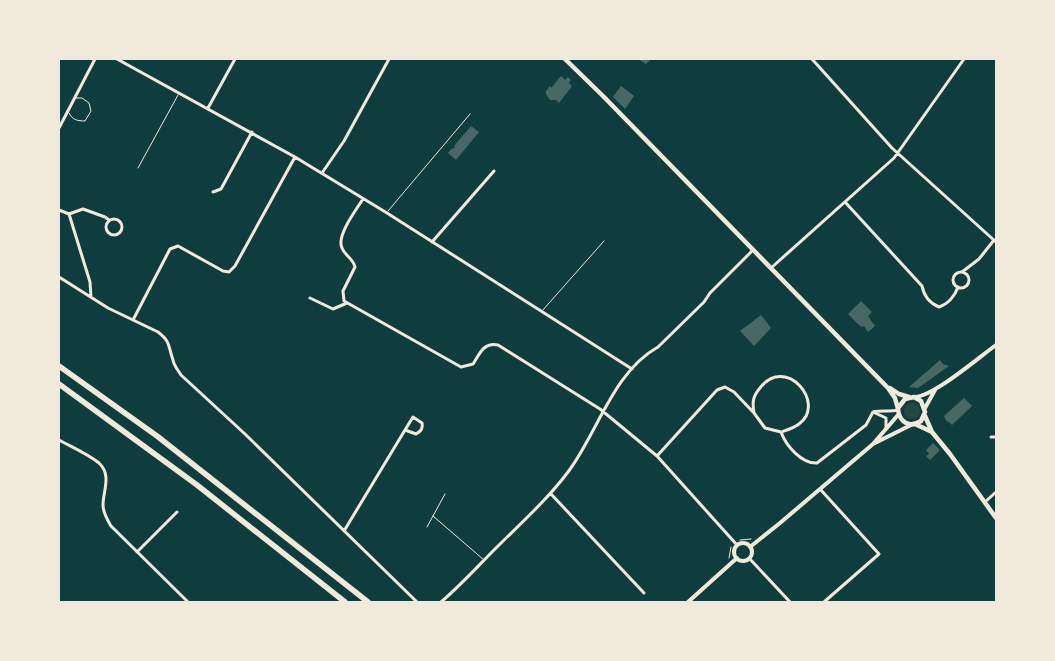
<svg xmlns="http://www.w3.org/2000/svg" width="1055" height="661" viewBox="0 0 1055 661" font-family="'IBM Plex Sans',sans-serif">
<style>
.green{fill:#244646}
.building{fill:#486865}
.lines{fill:none;stroke-linecap:round;stroke-linejoin:round}
.path{stroke:#f1e9da;stroke-width:1}
.service{stroke:#f1e9da;stroke-width:1}
.minor{stroke:#f1e9da;stroke-width:3}
.tertiary{stroke:#f1e9da;stroke-width:4}
.secondary{stroke:#f1e9da;stroke-width:4.5}
.primary{stroke:#f1e9da;stroke-width:4.5}
.motorway{stroke:#f1e9da;stroke-width:5.5}
</style>
<rect width="100%" height="100%" fill="#0f3d3e"/>
<path class="green" d="M904 411a8 8 0 1 1 16 0a8 8 0 1 1-16 0Z"/>
<path class="building" d="M638 59H651L646 64Z
M561 76 565 80 568 77 571 80 569 83 572 86 559 103 556 100H550L546 94V91L550 86 551 88Z
M621 86 634 96 625 109 613 97Z
M471 126 479 132 456 160 448 153 452 148 453 149 455 147 454 146Z
M861 301 872 312 868 316 875 326 868 332 864 326 862 327 859 325 848 314Z
M761 315 771 328 754 346 740 331Z
M940 360 943 364 949 366 918 388 909 387Z
M964 398 972 406 952 425 948 421 947 422 944 416Z
M933 443 940 450 930 460 926 456 929 454 926 450Z"/>
<g class="lines">
<path class="path" d="M740 540 751 539
M729 558 731 547"/>
<path class="service" d="M69 113C72 120 78 121 85 121L91 111 89 103 82 98H75
M138 168 178 95
M388 211 470 114
M542 311 604 241
M433 516 484 560
M427 527 445 494"/>
<path class="minor" d="M117 59 295 157 387 213 632 369
M812 59 892 148 996 242
M208 108 235 59
M59 128 95 59
M322 173 344 141 389 59
M213 192 221 189 252 132
M363 199C356 210 336 236 342 248 345 256 353 258 355 267L343 291 344 301 461 367 473 364C480 353 484 342 498 345L600 409 657 456 737 545
M845 202 922 286C924 296 929 303 939 307 948 304 955 296 958 287
M59 210 69 214 90 282 91 297
M69 214 83 209 105 217 109 220
M106 227a8 8 0 1 1 16 0a8 8 0 1 1-16 0Z
M432 242 494 171
M771 268 894 158 964 59
M962 272 979 259 994 240
M953 280a8 8 0 1 1 16 0a8 8 0 1 1-16 0Z
M59 277 108 308 158 332C171 342 168 346 173 360 174 366 178 370 181 375L245 434 417 602
M310 298 333 309 347 303
M133 320 170 249 178 246 223 271 229 272 235 266 295 157
M873 412C881 410 889 412 898 410
M873 412 886 418V428
M754 413C752 402 753 396 760 388 786 354 827 404 799 424 794 428 787 430 781 432
M991 437H996
M59 440C72 447 88 454 99 463 112 475 103 491 103 505 103 513 107 519 111 526L188 602
M657 456 717 390 725 387 734 392 754 413 765 428 781 432C786 446 802 464 817 463L866 425 873 412
M820 489 879 554 824 602
M551 494 644 593
M985 502 996 492
M344 531 405 430 413 417 422 423C423 429 421 431 416 434L405 430
M137 552 177 512
M749 558 790 602
M441 602C460 586 477 567 495 549 520 524 547 500 568 472 598 432 613 372 658 347L704 302 710 293 753 250"/>
<path class="tertiary" d="M915 397C934 396 978 358 996 345
M925 408 935 390
M875 443 911 425
M734 552a9 9 0 1 1 18 0a9 9 0 1 1-18 0Z
M750 547 780 523 873 444 898 415
M688 602 737 558"/>
<path class="secondary" d="M565 59 603 96 888 388 895 398 898 409
M890 388 899 394 909 397
M898 410C900 423 910 428 921 421L925 412 921 401 914 397 905 399 898 408
M925 416 932 432 950 454 996 518
M915 424 932 432"/>
<path class="primary" d="M898 410V409"/>
<path class="motorway" d="M59 366 157 436 368 602
M59 384 197 485 345 602"/>
</g>
<rect width="1055" height="661" fill="none" stroke="#f1e9da" stroke-width="120"/>
</svg>
